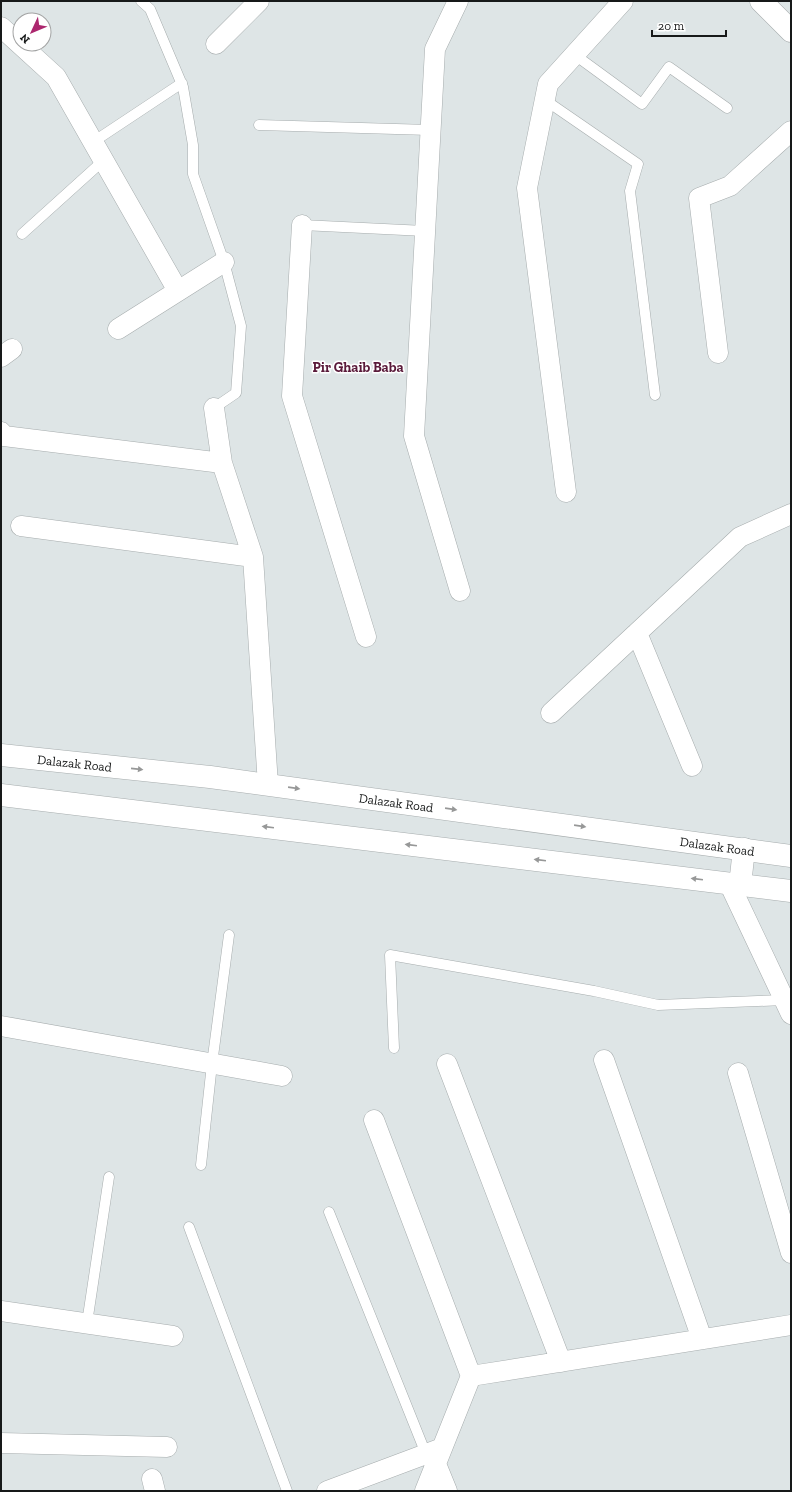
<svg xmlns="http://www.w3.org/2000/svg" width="792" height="1492" viewBox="0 0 792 1492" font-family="'Zilla Slab',serif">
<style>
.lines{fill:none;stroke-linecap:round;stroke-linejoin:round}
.lane-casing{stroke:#a6acad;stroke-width:11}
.street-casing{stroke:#a6acad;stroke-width:21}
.secondary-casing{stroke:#a6acad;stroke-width:23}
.primary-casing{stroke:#a6acad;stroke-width:23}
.lane{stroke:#fff;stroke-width:10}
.street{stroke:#fff;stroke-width:20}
.secondary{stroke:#fff;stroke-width:22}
.primary{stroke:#fff;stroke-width:22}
.oneway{fill:#979898}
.labels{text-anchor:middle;stroke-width:3;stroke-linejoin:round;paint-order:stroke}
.street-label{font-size:13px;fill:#171919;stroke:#fff}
.neighbourhood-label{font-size:14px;font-weight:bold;fill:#5a1a3a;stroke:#fff}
</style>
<rect width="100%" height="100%" fill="#dee5e6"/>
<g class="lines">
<defs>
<path id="lane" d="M141 1 150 9 183 87 193 145V174L224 262 241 326 236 393 214 408
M575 55 642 104 669 67 727 108
M545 100 638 164 630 191 655 395
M259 125 430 130
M93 142 182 83
M302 225 425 231
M22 234 104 160
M394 1048 390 955 594 991 658 1005 784 1000
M201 1165 212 1064 229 935
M329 1212 426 1454
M189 1227 287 1491
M87 1323 109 1177"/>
<path id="street" d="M458 1 435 49 414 436 460 591
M1 27 56 77 178 291
M216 44 259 1
M302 225 292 396 366 637
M118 329 224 262
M718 353 699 198 730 186 791 131
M1 357 12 349
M214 408 222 463 253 557 268 785
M1 432 4 436 222 463
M566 492 527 188 548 84 623 1
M21 526 253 557
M637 633 692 766
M551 713 740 537 791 514
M729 883 791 1014
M1 1026 282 1076
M604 1060 702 1339
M447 1064 561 1362
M738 1073 791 1253
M374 1120 471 1376
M1 1311 173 1336
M1 1443 167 1447
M436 1464 447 1491
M152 1479 155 1491
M327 1491 442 1448
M425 1491 471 1376 791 1325"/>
<path id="secondary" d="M761 1 791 31"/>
<g id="primary">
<path id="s1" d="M1 755 210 777 791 856"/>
<path d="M1 795 791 891"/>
<path d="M740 885 744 849"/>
</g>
</defs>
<use href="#lane" class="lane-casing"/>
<use href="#street" class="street-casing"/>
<use href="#secondary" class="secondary-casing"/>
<use href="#primary" class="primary-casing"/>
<use href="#lane" class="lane"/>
<use href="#street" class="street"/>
<use href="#secondary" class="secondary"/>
<use href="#primary" class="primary"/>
</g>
<defs><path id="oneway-solid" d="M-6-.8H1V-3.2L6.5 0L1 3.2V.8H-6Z"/></defs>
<g class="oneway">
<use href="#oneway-solid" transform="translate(137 769) rotate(6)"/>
<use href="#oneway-solid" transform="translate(294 788) rotate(8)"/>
<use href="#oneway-solid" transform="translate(451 809) rotate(8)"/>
<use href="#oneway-solid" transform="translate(580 826) rotate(8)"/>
<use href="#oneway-solid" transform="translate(268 827) rotate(-173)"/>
<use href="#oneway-solid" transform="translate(411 845) rotate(-173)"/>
<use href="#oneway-solid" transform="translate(540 860) rotate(-173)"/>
<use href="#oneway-solid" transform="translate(697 879) rotate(-173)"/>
</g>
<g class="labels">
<g class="street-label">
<text dy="5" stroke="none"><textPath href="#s1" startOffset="74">Dalazak Road</textPath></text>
<text dy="5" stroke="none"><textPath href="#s1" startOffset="398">Dalazak Road</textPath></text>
<text dy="5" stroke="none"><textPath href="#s1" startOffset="722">Dalazak Road</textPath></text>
</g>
<g class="neighbourhood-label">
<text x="358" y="372">Pir Ghaib Baba</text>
</g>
</g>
<rect width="792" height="1492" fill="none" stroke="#171919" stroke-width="4"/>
<g transform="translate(32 32) rotate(226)"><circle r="19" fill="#ffffff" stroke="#a2a3a3"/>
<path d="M0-3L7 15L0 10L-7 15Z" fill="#ac276e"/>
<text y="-6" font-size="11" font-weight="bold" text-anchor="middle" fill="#171919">N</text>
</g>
<path d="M652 30v6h74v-6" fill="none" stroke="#171919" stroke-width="2"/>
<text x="658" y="30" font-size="12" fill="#171919" stroke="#ffffff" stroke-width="3" paint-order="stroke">20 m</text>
</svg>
